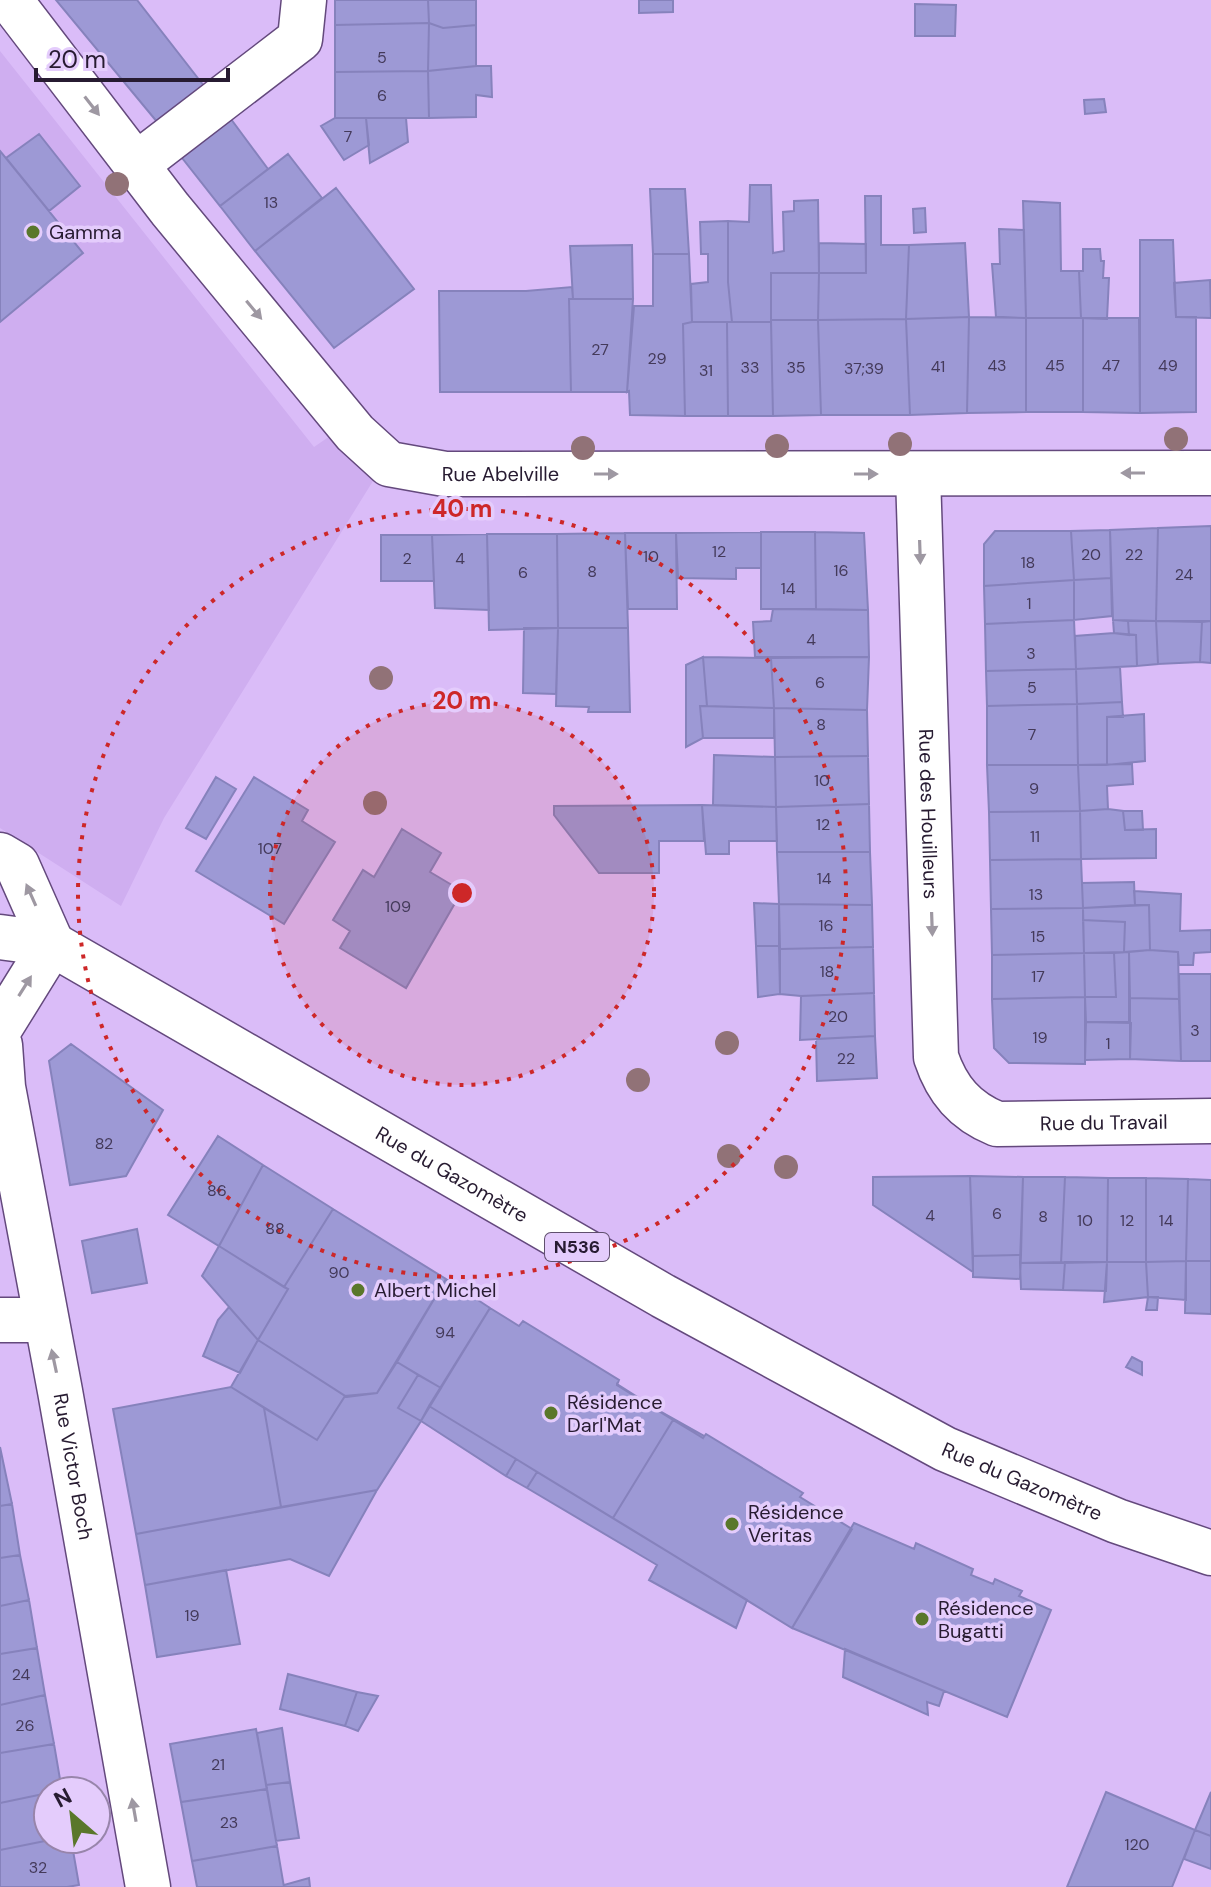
<svg xmlns="http://www.w3.org/2000/svg" width="1211" height="1887" viewBox="0 0 1211 1887" font-family="'DM Sans',sans-serif">
<style>
.built{fill:#cfaef0}
.building{fill:#9d99d5;stroke:#8682bc;stroke-width:2}
.lines{fill:none;stroke-linecap:round;stroke-linejoin:round}
.minor-casing{stroke:#64497d;stroke-width:47}
.major-casing{stroke:#64497d;stroke-width:47}
.minor{stroke:#fff;stroke-width:44}
.major{stroke:#fff;stroke-width:44}
.tree{fill:#917277}
.oneway{fill:#9e98a2}
.ring{fill:none;stroke:#cd2728;stroke-width:4;stroke-dasharray:4 8}
.poi-dot{fill:#5a772b;stroke:#e4ccfc;stroke-width:3}
.labels{text-anchor:middle;stroke-width:7;stroke-linejoin:round;paint-order:stroke}
.number-label{font-size:16px;fill:#443a5a}
.shield{fill:#e4ccfc;stroke:#60506e;stroke-width:2}
.shield-label{font-size:18px;font-weight:bold;fill:#271b31}
.poi-label{font-size:20px;fill:#271b31;stroke:#e4ccfc;text-anchor:start}
.street-label{font-size:20px;fill:#271b31;stroke:#e4ccfc}
.centre{fill:#cd2728;stroke:#e4ccfc;stroke-width:4}
.ring-label{font-size:24px;text-anchor:middle;font-weight:bold;fill:#cd2728;stroke:#e4ccfc;stroke-width:7;stroke-linejoin:round;paint-order:stroke}
</style>
<rect width="100%" height="100%" fill="#dabcf8"/>
<path class="built" d="M0 51 314 447 330 436 373 481 164 818 121 906 0 828Z"/>
<path class="building" d="M56 0H137L204 86 158 123Z
M335 0H428L429 23 335 25Z
M428 0H476V25L443 28 429 23Z
M639 0H673V12L639 13Z
M915 4 956 5 955 36H915Z
M429 23 428 71 335 72V25Z
M429 23 443 28 476 25V66L428 71Z
M476 66H491L492 97 476 95V117L429 118 428 71Z
M428 71 429 118H335V72Z
M1104 99 1106 112 1085 114 1084 100Z
M225 111 268 169 220 206 175 149Z
M335 118H366L369 145 344 160 321 126Z
M366 118H406L408 142 370 163Z
M39 134 80 186 49 211 6 158Z
M0 151 83 253 0 322Z
M288 154 322 198 255 251 220 206Z
M750 185H771L773 253 784 251 783 212 794 211V201L818 200 819 273H771V322H732L728 282V221L749 222Z
M336 188 414 289 334 348 255 251Z
M650 189H685L689 254H653Z
M865 196H881V245H909L906 319 818 320 819 273H866Z
M1023 201 1060 203 1061 271H1079L1081 318H1026Z
M925 208 926 232 914 233 913 209Z
M728 221V282L732 322H692L691 284 708 282V254H701L700 222Z
M999 229 1024 230 1026 318 996 317 992 264H1000Z
M1140 240H1173L1176 317H1196V412L1140 413Z
M819 243 866 244V273H819Z
M965 243 969 317 906 319 909 245Z
M632 245 633 299H573L570 246Z
M1083 249H1100L1101 261H1104L1103 278H1109L1107 319 1081 318 1079 271H1083Z
M653 254H689L692 322 683 324 685 416 630 415 629 391 627 392 634 306H653Z
M771 273H819L818 320H771Z
M1210 280 1211 318 1176 317 1174 283Z
M572 287 573 299H569L571 392H440L439 291H526Z
M569 299H633L627 392H571Z
M969 317 967 413 910 415 906 319Z
M969 317 1026 318V412L967 413Z
M1026 318H1083V412H1026Z
M1083 318H1139L1140 413 1083 412Z
M906 319 910 415H821L818 320Z
M771 320H818L821 415 773 416Z
M692 322H727L728 416H685L683 324Z
M727 322H771L773 416H728Z
M1211 526V621H1156L1158 528Z
M1158 528 1156 621 1113 620 1110 530Z
M1110 530 1111 578 1074 580 1071 531Z
M995 531H1071L1074 580 984 586V544Z
M761 532V568H736V579L678 578 676 533Z
M761 532H815L816 609H761Z
M815 532 864 533 868 610 816 609Z
M625 533 628 628H558L557 534Z
M625 533H676L677 609H628Z
M487 534 489 610 435 608 432 535Z
M487 534H557L558 628 489 630Z
M381 535H432L434 581H381Z
M1111 578 1112 616 1074 620V580Z
M1074 580V620L985 624 984 586Z
M773 609 868 610 869 657H755L753 622 771 621Z
M1074 620 1076 669 986 671 985 624Z
M1113 620 1128 621 1129 635 1114 633Z
M1128 621H1156L1158 664 1137 666 1136 635H1129Z
M1156 621 1202 622 1200 662 1158 664Z
M1211 621V663L1200 662 1202 622Z
M524 628H558L556 694 523 693Z
M558 628H628L630 712H588L589 707 556 706Z
M1114 633 1136 635 1137 666 1076 669 1075 636Z
M703 657 771 658 774 708 707 706Z
M703 657 707 706H700L703 738 686 747V665Z
M869 657 867 710 774 708 771 658Z
M1120 667 1122 702 1077 704 1076 669Z
M1076 669 1077 704 987 706 986 671Z
M1122 702 1123 717H1107V765H1078L1077 704Z
M1077 704 1078 765H987V706Z
M700 706 774 708V738H703Z
M774 708 867 710 868 756 775 757Z
M1144 714 1145 761 1107 765V717Z
M714 755 775 757 776 807 713 805Z
M868 756 869 804 776 807 775 757Z
M1132 764 1133 784 1107 786 1108 809 1080 811 1078 765Z
M987 765H1078L1080 811 989 812Z
M216 777 236 789 206 839 186 828Z
M254 777 308 810 302 821 335 842 284 924 196 871Z
M869 804 870 852H777L776 807Z
M702 805 776 807 777 841H729V854H706Z
M702 805 704 841H659V873H599L554 815V806Z
M1108 809 1123 811 1125 830 1156 829V858L1081 859 1080 811Z
M1080 811 1081 859 990 860 989 812Z
M1123 811H1142L1143 830H1125Z
M402 829 441 853 430 872 462 891 406 988 340 948 350 931 333 920 363 870 374 877Z
M777 852H870L872 905 779 904Z
M1081 859 1083 908 991 909 990 860Z
M1134 882 1135 905 1083 908 1082 883Z
M1134 891 1181 894 1180 931 1211 930V952L1194 953 1193 965H1179L1178 952 1150 950 1149 905H1135Z
M754 903 779 904V946H756Z
M779 904 872 905 873 947 780 949Z
M1149 905 1150 950 1124 952 1125 922 1083 920V908Z
M1083 908 1084 953 992 955 991 909Z
M1083 920 1125 922 1124 952 1084 953Z
M756 946H779L780 994 758 997Z
M873 947 874 993 801 996 780 994V949Z
M1150 950 1178 952 1179 999 1130 998 1129 952Z
M1129 952V1022H1086L1085 997H1116L1114 953Z
M1084 953 1085 997 992 999V955Z
M1084 953H1114L1116 997H1085Z
M1179 974H1211V1061H1181Z
M874 993 875 1036 800 1040 801 996Z
M1085 997V1064L1009 1063 994 1048 992 999Z
M1130 998 1179 999 1181 1061 1130 1059Z
M1086 1022 1131 1023 1130 1059 1085 1060Z
M875 1036 877 1078 817 1081 816 1039Z
M71 1044 163 1110 126 1176 70 1185 49 1061Z
M218 1136 263 1165 219 1246 168 1215Z
M263 1165 333 1209 284 1287 219 1246Z
M970 1176 1023 1177 1021 1255 973 1256Z
M970 1176 973 1272 873 1205V1177Z
M1023 1177H1065L1061 1263H1020Z
M1065 1177 1108 1178 1107 1262 1061 1263Z
M1108 1178H1146V1262H1107Z
M1146 1178 1188 1179 1186 1261 1146 1262Z
M1188 1179 1211 1180V1261H1186Z
M333 1209 446 1279 377 1393 347 1397 258 1340 288 1289 284 1287Z
M137 1229 147 1283 92 1293 82 1241Z
M219 1246 288 1289 258 1340 202 1276Z
M1021 1255 1020 1279 973 1277V1256Z
M1186 1261H1211V1314L1185 1313Z
M1186 1261V1300L1148 1297 1146 1262Z
M1065 1262 1063 1290 1021 1289 1020 1263Z
M1065 1262H1107L1106 1291 1063 1290Z
M1107 1262H1146L1148 1297 1104 1302Z
M446 1279 490 1308 441 1388 397 1362Z
M1148 1297H1158L1157 1310H1146Z
M229 1307 258 1340 240 1373 203 1356 218 1320Z
M490 1308 519 1326 523 1321 619 1380 617 1385 673 1420 613 1518 429 1406Z
M258 1340 345 1396 317 1440 231 1387Z
M1132 1357 1142 1362V1375L1126 1367Z
M397 1362 418 1375 398 1408 421 1421 377 1490 281 1507 264 1408 317 1440 345 1396 377 1393Z
M418 1375 441 1388 421 1421 398 1408Z
M617 1384 658 1410 704 1436 703 1438 617 1385Z
M231 1387 264 1408 281 1507 136 1534 113 1409Z
M429 1406 516 1459 506 1476 421 1421Z
M673 1420 703 1438 706 1434 803 1493 800 1497 852 1529 792 1628 613 1518Z
M0 1447 12 1504 0 1506Z
M516 1459 537 1472 527 1488 506 1476Z
M537 1472 747 1600 736 1628 649 1580 657 1565 527 1488Z
M377 1490 329 1576 290 1559 145 1585 136 1534Z
M12 1504 20 1555 0 1558V1506Z
M854 1523 914 1549 916 1543 973 1569 971 1575 993 1584 995 1579 1022 1591 1019 1596 1051 1610 1007 1717 792 1628Z
M20 1555 29 1600 0 1606V1558Z
M226 1570 240 1644 157 1657 145 1585Z
M29 1600 37 1648 0 1654V1606Z
M37 1648 45 1695 0 1705V1654Z
M845 1649 944 1691 939 1706 927 1702 928 1715 843 1677Z
M288 1674 357 1692 345 1726 280 1709Z
M357 1692 378 1696 358 1731 345 1726Z
M45 1695 54 1744 0 1753V1705Z
M282 1728 290 1782 266 1785 257 1733Z
M256 1729 267 1789 181 1802 170 1744Z
M54 1744 62 1791H48V1793L0 1803V1753Z
M290 1782 299 1838 276 1841 266 1785Z
M267 1789 277 1846 192 1861 181 1802Z
M1106 1792 1195 1830 1172 1887H1067Z
M1211 1792V1836L1195 1830Z
M48 1793V1839H55L0 1850V1803Z
M1195 1830 1211 1836V1869L1184 1859Z
M55 1839H71L79 1885 67 1887H0V1850Z
M277 1846 284 1887H197L192 1861Z
M309 1878 310 1887H284V1885Z"/>
<g class="lines">
<defs>
<g id="minor">
<path id="s1" d="M10 0 170 209 355 433 389 464 445 474 1211 473"/>
<path d="M137 164 300 39 304 0"/>
<path id="s2" d="M918 474 936 1057C947 1090 965 1111 997 1124L1211 1121"/>
<path d="M0 1028 52 944"/>
<path id="s3" d="M0 1045 3 1087 60 1391 148 1887"/>
<path d="M0 1320H46"/>
</g>
<g id="major">
<path d="M0 855 17 865 52 944"/>
<path id="s4" d="M0 937 52 944 663 1296 945 1449 1117 1521 1211 1553"/>
</g>
</defs>
<use href="#minor" class="minor-casing"/>
<use href="#major" class="major-casing"/>
<use href="#minor" class="minor"/>
<use href="#major" class="major"/>
</g>
<g class="tree">
<circle cx="117" cy="184" r="12"/>
<circle cx="1176" cy="439" r="12"/>
<circle cx="900" cy="444" r="12"/>
<circle cx="777" cy="446" r="12"/>
<circle cx="583" cy="448" r="12"/>
<circle cx="381" cy="678" r="12"/>
<circle cx="375" cy="803" r="12"/>
<circle cx="727" cy="1043" r="12"/>
<circle cx="638" cy="1080" r="12"/>
<circle cx="729" cy="1156" r="12"/>
<circle cx="786" cy="1167" r="12"/>
</g>
<defs><path id="oneway-solid" d="M-6-.8H1V-3.2L6.5 0L1 3.2V.8H-6Z" transform="scale(2)"/></defs>
<g class="oneway">
<use href="#oneway-solid" transform="translate(92 106) rotate(52)"/>
<use href="#oneway-solid" transform="translate(254 310) rotate(50)"/>
<use href="#oneway-solid" transform="translate(1133 473) rotate(180)"/>
<use href="#oneway-solid" transform="translate(606 474)"/>
<use href="#oneway-solid" transform="translate(866 474)"/>
<use href="#oneway-solid" transform="translate(920 552) rotate(88)"/>
<use href="#oneway-solid" transform="translate(31 895) rotate(-114)"/>
<use href="#oneway-solid" transform="translate(932 924) rotate(88)"/>
<use href="#oneway-solid" transform="translate(25 986) rotate(-58)"/>
<use href="#oneway-solid" transform="translate(54 1361) rotate(-102)"/>
<use href="#oneway-solid" transform="translate(134 1810) rotate(-100)"/>
</g>
<circle cx="462" cy="893" r="192" fill="#cd2728" fill-opacity=".12"/>
<g class="ring">
<circle cx="462" cy="893" r="192"/>
<circle cx="462" cy="893" r="384"/>
</g>
<g class="poi-dot">
<circle cx="33" cy="232" r="8"/>
<circle cx="358" cy="1290" r="8"/>
<circle cx="551" cy="1413" r="8"/>
<circle cx="732" cy="1524" r="8"/>
<circle cx="922" cy="1619" r="8"/>
</g>
<g class="labels">
<g class="number-label">
<text x="382" y="63">5</text>
<text x="382" y="101">6</text>
<text x="348" y="142">7</text>
<text x="271" y="208">13</text>
<text x="600" y="355">27</text>
<text x="657" y="364">29</text>
<text x="997" y="371">43</text>
<text x="1055" y="371">45</text>
<text x="1111" y="371">47</text>
<text x="1168" y="371">49</text>
<text x="938" y="372">41</text>
<text x="750" y="373">33</text>
<text x="796" y="373">35</text>
<text x="864" y="374">37;39</text>
<text x="706" y="376">31</text>
<text x="719" y="557">12</text>
<text x="1091" y="560">20</text>
<text x="1134" y="560">22</text>
<text x="651" y="562">10</text>
<text x="407" y="564">2</text>
<text x="460" y="564">4</text>
<text x="1028" y="568">18</text>
<text x="841" y="576">16</text>
<text x="592" y="577">8</text>
<text x="523" y="578">6</text>
<text x="1184" y="580">24</text>
<text x="788" y="594">14</text>
<text x="1029" y="609">1</text>
<text x="811" y="645">4</text>
<text x="1031" y="659">3</text>
<text x="820" y="688">6</text>
<text x="1032" y="693">5</text>
<text x="821" y="730">8</text>
<text x="1032" y="740">7</text>
<text x="822" y="786">10</text>
<text x="1034" y="794">9</text>
<text x="823" y="830">12</text>
<text x="1035" y="842">11</text>
<text x="270" y="854">107</text>
<text x="824" y="884">14</text>
<text x="1036" y="900">13</text>
<text x="398" y="912">109</text>
<text x="826" y="931">16</text>
<text x="1038" y="942">15</text>
<text x="827" y="977">18</text>
<text x="1038" y="982">17</text>
<text x="838" y="1022">20</text>
<text x="1195" y="1036">3</text>
<text x="1040" y="1043">19</text>
<text x="1108" y="1049">1</text>
<text x="846" y="1064">22</text>
<text x="104" y="1149">82</text>
<text x="217" y="1196">86</text>
<text x="997" y="1219">6</text>
<text x="930" y="1221">4</text>
<text x="1043" y="1222">8</text>
<text x="1085" y="1226">10</text>
<text x="1127" y="1226">12</text>
<text x="1166" y="1226">14</text>
<text x="275" y="1234">88</text>
<text x="339" y="1278">90</text>
<text x="445" y="1338">94</text>
<text x="192" y="1621">19</text>
<text x="21" y="1680">24</text>
<text x="25" y="1731">26</text>
<text x="218" y="1770">21</text>
<text x="229" y="1828">23</text>
<text x="1137" y="1850">120</text>
<text x="38" y="1873">32</text>
</g>
<rect class="shield" x="545" y="1233" width="64" height="28" rx="6"/>
<g class="shield-label">
<text x="577" y="1253">N536</text>
</g>
<g class="poi-label">
<text x="49" y="239">Gamma</text>
<text x="374" y="1297">Albert Michel</text>
<text x="567" y="1409">Résidence<tspan x="567" dy="23">Darl'Mat</tspan></text>
<text x="748" y="1519">Résidence<tspan x="748" dy="23">Veritas</tspan></text>
<text x="938" y="1615">Résidence<tspan x="938" dy="23">Bugatti</tspan></text>
</g>
<g class="street-label">
<text dy="7" stroke="none"><textPath href="#s1" startOffset="712">Rue Abelville</textPath></text>
<text dy="7" stroke="none"><textPath href="#s2" startOffset="340">Rue des Houilleurs</textPath></text>
<text dy="7" stroke="none"><textPath href="#s2" startOffset="784">Rue du Travail</textPath></text>
<text dy="7" stroke="none"><textPath href="#s4" startOffset="514">Rue du Gazomètre</textPath></text>
<text dy="7" stroke="none"><textPath href="#s3" startOffset="428">Rue Victor Boch</textPath></text>
<text dy="7" stroke="none"><textPath href="#s4" startOffset="1162">Rue du Gazomètre</textPath></text>
</g>
</g>
<circle cx="462" cy="893" r="12" class="centre"/>
<g class="ring-label">
<text x="462" y="517">40 m</text>
<text x="462" y="709">20 m</text>
</g>
<g transform="translate(72 1815) rotate(332)"><circle r="38" fill="#e4ccfc" stroke="#9885ab" stroke-width="2"/>
<path d="M0-6L14 30L0 20L-14 30Z" fill="#5a772b"/>
<text y="-12" font-size="22" font-weight="bold" text-anchor="middle" fill="#271b31">N</text>
</g>
<path d="M36 68v12h192v-12" fill="none" stroke="#271b31" stroke-width="4"/>
<text x="48" y="68" font-size="24" fill="#271b31" stroke="#e4ccfc" stroke-width="6" paint-order="stroke">20 m</text>
</svg>
